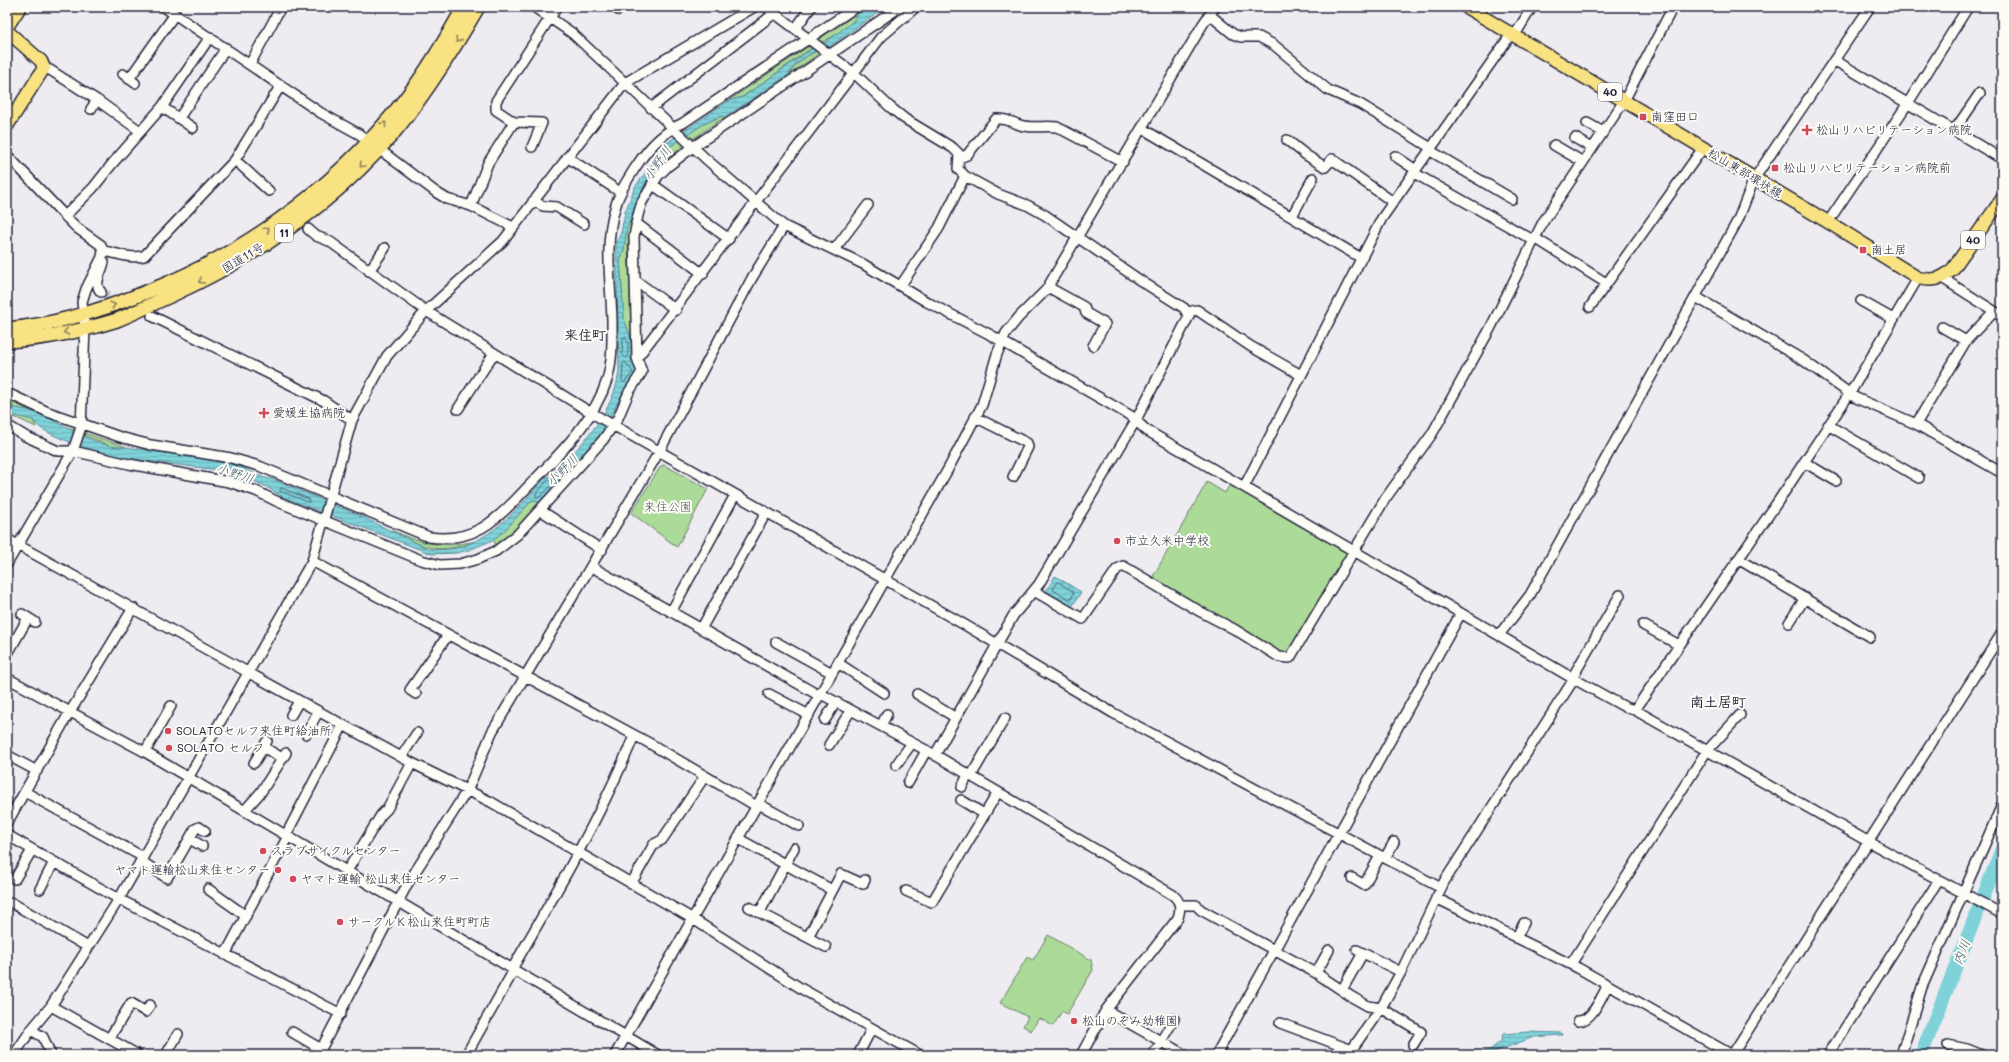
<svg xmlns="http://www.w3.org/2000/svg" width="2009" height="1062" viewBox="0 0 2009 1062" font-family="Mali,'Klee One',sans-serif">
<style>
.green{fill:#abda99;stroke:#667e6a}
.water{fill:url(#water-rules);stroke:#5a8c9a}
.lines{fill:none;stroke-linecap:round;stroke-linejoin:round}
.shore{stroke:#48687a;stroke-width:1}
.river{stroke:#80d2d9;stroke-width:14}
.minor-tunnel{stroke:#c5c4cd;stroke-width:9;stroke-dasharray:9 4.5;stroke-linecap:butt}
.minor-casing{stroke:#22223b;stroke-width:12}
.major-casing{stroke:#22223b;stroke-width:15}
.highway-casing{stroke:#22223b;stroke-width:16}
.minor{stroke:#fdfcf7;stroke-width:9}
.major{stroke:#f8e281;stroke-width:12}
.highway{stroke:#f8e281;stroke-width:13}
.oneway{stroke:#8d825e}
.poi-dot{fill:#d1495b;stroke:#fdfcf7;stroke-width:1.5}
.labels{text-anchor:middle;stroke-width:4;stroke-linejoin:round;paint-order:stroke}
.shield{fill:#fdfcf7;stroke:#646373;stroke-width:1}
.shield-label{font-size:11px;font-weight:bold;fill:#22223b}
.poi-label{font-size:12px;fill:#22223b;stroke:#fdfcf7;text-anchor:start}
.street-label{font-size:12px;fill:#22223b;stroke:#fdfcf7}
.park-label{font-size:12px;fill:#4b5957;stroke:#fdfcf7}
.water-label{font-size:13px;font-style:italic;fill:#3e576a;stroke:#fdfcf7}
.quarter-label{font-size:14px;font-weight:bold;fill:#22223b;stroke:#fdfcf7}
</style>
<defs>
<pattern id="water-rules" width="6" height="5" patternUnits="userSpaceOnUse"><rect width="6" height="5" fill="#80d2d9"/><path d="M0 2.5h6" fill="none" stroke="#6eb4bb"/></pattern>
</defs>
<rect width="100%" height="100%" fill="#eeecf1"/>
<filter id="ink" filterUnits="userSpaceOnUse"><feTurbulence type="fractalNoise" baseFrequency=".025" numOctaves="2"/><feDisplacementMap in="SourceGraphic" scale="8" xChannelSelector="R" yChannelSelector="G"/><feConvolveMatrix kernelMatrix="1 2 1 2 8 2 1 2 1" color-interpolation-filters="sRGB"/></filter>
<g filter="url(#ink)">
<path class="green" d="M859 12C850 31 827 38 810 49 787 65 765 82 742 97L728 101Z
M830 46 788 75C799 59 812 52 830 46Z
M722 116 725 117C695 137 664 156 644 187L652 172 669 147 702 125Z
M633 215 628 245 632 341 624 319 620 261 624 250 627 228Z
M7 400 31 411 7 407Z
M10 413 33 420 36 427 8 414Z
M58 424 126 447 115 448Z
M664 465 708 489 677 547 631 513 661 466Z
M1207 482 1225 493 1230 484 1345 549 1346 557 1293 651 1284 656 1151 580Z
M534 500 540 503 510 535 496 545 493 540 505 530 531 501Z
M391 530C427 545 438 548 477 541 437 555 427 549 391 530Z
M1048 935 1091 960 1093 970 1067 1014 1062 1011 1053 1026 1039 1018 1031 1031 1023 1026 1028 1017 1000 1003 1027 957 1033 960Z"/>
<path class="water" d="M867 7H886L830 46 815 51 797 63 788 75 725 117 721 116 702 125 669 147 645 183 627 228 624 250 620 261 624 319 632 341 631 363 637 371 636 375 622 394 602 433 540 503 534 500 531 501 505 530 493 540 469 550 456 553 432 554 283 497 265 486 234 472 131 459V461C110 455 41 437 33 420L7 414V407C15 408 24 409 31 411 62 421 94 449 126 447 163 453 202 457 238 466 249 469 260 479 272 479L356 514 429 549C481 556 515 511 546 477L551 476C578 449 616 411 619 370L616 242 621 233 625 212 635 187 668 142 728 101 743 97 813 48 827 41 855 20 859 12Z
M1055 576 1081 592 1072 607 1046 591Z
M1527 1032 1561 1033 1562 1035 1534 1037 1486 1055H1469L1477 1051 1482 1052 1490 1050 1501 1041 1503 1034Z"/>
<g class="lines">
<path class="shore" d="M625 337 628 342V357L626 358 622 354 623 338Z
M625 362 633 372 624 383 622 381 623 364Z
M551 480 553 484 540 497H536V494L547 481Z
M281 488 309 499 310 501 308 502 280 491Z
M1058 582 1074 592 1071 600 1053 590 1056 583Z"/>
<path class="river" d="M1921 1055 2002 849"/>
<path class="minor-tunnel" d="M101 292 142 311"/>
<defs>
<path id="minor" d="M164 7 321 113 359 134 437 193 447 199 471 206 513 227
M534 7 572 33 706 159 784 226 863 264 927 302 989 334 1131 416 1146 430 1574 679 1625 707 1635 710 1869 842 2002 914
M766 7 854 73 890 107 905 119 953 148 959 154 958 169 965 176 998 194 1027 205 1045 215 1141 281 1184 308 1189 316 1136 420 1039 584 1013 616 935 755 821 694
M618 10 620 7
M1210 15 1233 34 1241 37H1259L1274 45 1328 90 1360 104 1431 148
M796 28 811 7
M1515 35 1532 7
M1834 60 2002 159
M250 64 281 7
M44 68 50 70 97 100 140 131
M123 74 135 83
M129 79 175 14
M162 107 193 128
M651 108 775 13
M91 109 97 100
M179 118 226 48
M514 122 542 123 532 147
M1587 123 1603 132
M1143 129 1361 258
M1954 131 1980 93
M1575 138 1592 148
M1287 140 1306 155 1325 167 1332 159 1393 202
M1554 145 1583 162
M1429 150 1512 199
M7 155 65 216 77 228 101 245 103 251 102 257 86 289 82 302 85 328 81 427 73 451 7 564
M1395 156 1416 170
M567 157 620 192
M959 158 967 155 996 119C1006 118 1011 122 1020 125 1032 129 1045 125 1057 127L1123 162
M235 160 269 191
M1414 173 1533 240
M652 184 729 239
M533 201 543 206 557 207 584 224
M471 206 488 163 514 122 496 110V101L557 7
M65 216 93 188 112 164 162 107 210 37
M1292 216 1313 178
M1828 222 1908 103 1968 7
M636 223 703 274
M308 229 316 236 329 241 426 311 590 412 965 625 1113 713 1441 888
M1535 238 1606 283
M834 250 868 205
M103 251C118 253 128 259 144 256L235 160 281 85
M369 271 385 248
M1942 278 2002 316
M635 280 676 310
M901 285 939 228 965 176
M1048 287 1084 307 1086 313 1105 324 1093 346
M101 292C93 284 102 272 104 262
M1696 297 1803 360 1856 398 1916 424 2002 473
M1861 301 1893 319
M1590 307 1703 148
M1188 312 1197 310 1250 346 1301 375
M152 316 324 401 352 420
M1942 327 1966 341
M637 358 881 37 916 7
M7 393 48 412 120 437 151 445 231 458 259 466 429 537C472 543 495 522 522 493 553 460 593 424 607 380 613 360 612 340 612 320 611 284 604 243 615 208 619 192 628 179 637 165 649 147 663 132 683 123L856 7
M458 409 494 353
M975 417 1027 443 1028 447 1013 477
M1916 424 1966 341 1994 311
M7 425 25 436 58 451H73L129 464 229 482 256 491 276 501 421 560 440 565 460 564 478 559 496 551 517 535 603 440 618 418 629 392 642 372 637 358 634 237 638 215 642 202 658 176 667 167 693 147 900 7
M1828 425 1919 478
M1804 462 1836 481
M1244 487 1382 218 1512 33
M540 510 602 550
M7 539 412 763 491 802 693 919 802 989 920 1055
M1738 559 1870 637
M312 561 649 743 758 807
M592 567 820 696
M1034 591 1083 619 1117 569 1123 566 1201 612 1234 629 1279 657 1290 658 1385 499 1432 434 1491 327 1543 222 1624 101 1673 7
M671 612 735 495
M22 614 35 622
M1789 623 1805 598
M1643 625 1679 645
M701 629 766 513
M1499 635 1530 595 1738 220 1754 179 1870 7
M776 642 832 673
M7 655 28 618
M838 663 884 693
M7 678 145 752 658 1055
M1572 678 1620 595
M416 694 410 690 448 635
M769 694 809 715
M917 694 956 718
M1635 710 1781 497 1850 393 1918 278
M291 715 299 701
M825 720 836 702
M881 726 887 714
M306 734 318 712
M829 745 851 710
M263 747 282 758
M145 752 171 706
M7 755 37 771
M935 755 1173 895C1181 902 1181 908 1178 918L1106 1010 1081 1055
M401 757 417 733
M254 763 267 741
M896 765 912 743
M971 776 1005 718
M908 783 926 751
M962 787 968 775
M25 792 143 857
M961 800 984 814
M759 804 799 826
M245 810 261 792 286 753
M7 823 64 722 133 608
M7 835 119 899 341 1014
M286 835 343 725
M190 839 202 846
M739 839 832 890
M1385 858 1394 842
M141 861 167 878 195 829 199 827 205 831
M347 871 381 815 387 809 412 763
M1352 878 1364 885 1380 856
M15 879 32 850
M631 884 654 844 662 840 705 776
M40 889 54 862
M208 889 246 916
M906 891 932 902 998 792
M1436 898 1578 968 1732 1055
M12 903 88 947
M1180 905H1196L1201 910 1316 973 1352 997 1368 1006 1381 1008 1421 1032 1413 1045
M749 907 826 947
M760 912 794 848
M808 937 841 874 863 884 865 880
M1516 938 1524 923
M1357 950 1401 972
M225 955 288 836
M1571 964 1706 752 1740 715
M512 969C556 893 600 818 634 736
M1316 973 1329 950
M1342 990 1363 953
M51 1006 138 1055
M1106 1010 1185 1055
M1578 1021C1592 1022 1602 995 1608 985
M1280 1023 1352 1050
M31 1030 43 1037 51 1055
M292 1032 321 1049
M109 1039 131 1003 146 1012 150 1005
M1948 1045 1967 1049 1982 1055
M14 1055 31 1030 51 1006 119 899 312 561 352 420 387 356 426 311 503 241 625 83 754 7
M166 1055 178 1034
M318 1055 408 883 468 789 492 732 659 452 752 278 784 226
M466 1055 514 970
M615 1055 947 471 982 405 997 354 1006 333 1019 317 1046 290 1203 24 1215 7
M858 1055 872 1028
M1153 1055 1174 1019
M1216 1055 1461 613
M1348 1055 1381 1008 1401 972 1444 882 1574 679
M1732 1055 2002 633
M1828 1055 1939 880
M1901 1055 1922 987 2002 805"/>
<path id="major" d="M1466 7 1828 222 1918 278C1933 281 1940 280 1952 270L2002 199
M7 27 20 7
M7 31 41 61 44 68 7 126"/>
<path id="highway" d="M7 329C55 325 100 311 144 293 255 250 348 178 418 82 435 58 450 32 464 7
M7 341C43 339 82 331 117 320 135 313 154 303 172 295 255 257 330 206 390 137 424 97 452 52 478 7"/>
</defs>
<use href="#minor" class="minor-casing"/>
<use href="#major" class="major-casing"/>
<use href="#highway" class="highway-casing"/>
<use href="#minor" class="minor"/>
<use href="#major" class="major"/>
<use href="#highway" class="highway"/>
</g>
<defs><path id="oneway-chevron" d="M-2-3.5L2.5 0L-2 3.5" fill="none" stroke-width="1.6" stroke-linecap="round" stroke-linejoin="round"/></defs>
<g class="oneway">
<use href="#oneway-chevron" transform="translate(458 40) rotate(123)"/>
<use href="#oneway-chevron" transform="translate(384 124) rotate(-51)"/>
<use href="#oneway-chevron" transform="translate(362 165) rotate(135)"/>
<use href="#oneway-chevron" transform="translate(267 230) rotate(-35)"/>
<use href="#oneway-chevron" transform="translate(201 281) rotate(154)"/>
<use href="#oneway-chevron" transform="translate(113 305) rotate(-19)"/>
<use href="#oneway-chevron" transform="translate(66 332) rotate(169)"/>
</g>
</g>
<g class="poi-dot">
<rect x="1639" y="113" width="8" height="8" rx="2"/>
<path d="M1805 124h4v4h4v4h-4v4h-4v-4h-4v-4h4z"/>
<rect x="1771" y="164" width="8" height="8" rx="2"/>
<rect x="1859" y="246" width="8" height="8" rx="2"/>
<path d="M262 407h4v4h4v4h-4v4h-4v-4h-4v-4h4z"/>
<circle cx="1117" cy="541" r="4"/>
<circle cx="168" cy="731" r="4"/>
<circle cx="169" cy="748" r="4"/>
<circle cx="263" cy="851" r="4"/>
<circle cx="278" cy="870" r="4"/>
<circle cx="293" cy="879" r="4"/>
<circle cx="340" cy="922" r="4"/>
<circle cx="1074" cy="1021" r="4"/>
</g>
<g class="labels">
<g class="shield">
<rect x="1598" y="83" width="24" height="18" rx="3"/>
<rect x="275" y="224" width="18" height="18" rx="3"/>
<rect x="1961" y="231" width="24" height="18" rx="3"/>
</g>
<g class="shield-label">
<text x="1610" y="96">40</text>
<text x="284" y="237">11</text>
<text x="1973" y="244">40</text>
</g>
<g class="poi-label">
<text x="1651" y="121">南窪田口</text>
<text x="1816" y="134">松山リハビリテーション病院</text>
<text x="1783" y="172">松山リハビリテーション病院前</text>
<text x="1871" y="254">南土居</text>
<text x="273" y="417">愛媛生協病院</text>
<text x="1125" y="545">市立久米中学校</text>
<text x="176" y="735">SOLATOセルフ来住町給油所</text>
<text x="177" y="752">SOLATO セルフ</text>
<text x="271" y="855">スラブサイクルセンター</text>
<text x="270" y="874" text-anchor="end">ヤマト運輸松山来住センター</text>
<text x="301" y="883">ヤマト運輸 松山来住センター</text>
<text x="348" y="926">サークルＫ松山来住町町店</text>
<text x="1082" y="1025">松山のぞみ幼稚園</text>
</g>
<g class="street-label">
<text transform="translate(1745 173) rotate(31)" y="4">松山東部環状線</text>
<text transform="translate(243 258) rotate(-31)" y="4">国道11号</text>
</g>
<g class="park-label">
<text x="668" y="511">来住公園</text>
</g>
<g class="water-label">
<text transform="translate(657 163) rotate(-55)" y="5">小野川</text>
<text transform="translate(562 470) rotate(-45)" y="5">小野川</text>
<text transform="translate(235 473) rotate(18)" y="5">小野川</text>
<text transform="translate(1961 952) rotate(-69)" y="5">内川</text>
</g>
<g class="quarter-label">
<text x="585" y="340">来住町</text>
<text x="1718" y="707">南土居町</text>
</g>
</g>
<rect width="2009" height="1062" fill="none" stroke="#fdfcf7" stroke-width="24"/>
<rect x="12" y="12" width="1985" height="1038" fill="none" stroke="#22223b" stroke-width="1.5" filter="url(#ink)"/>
</svg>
